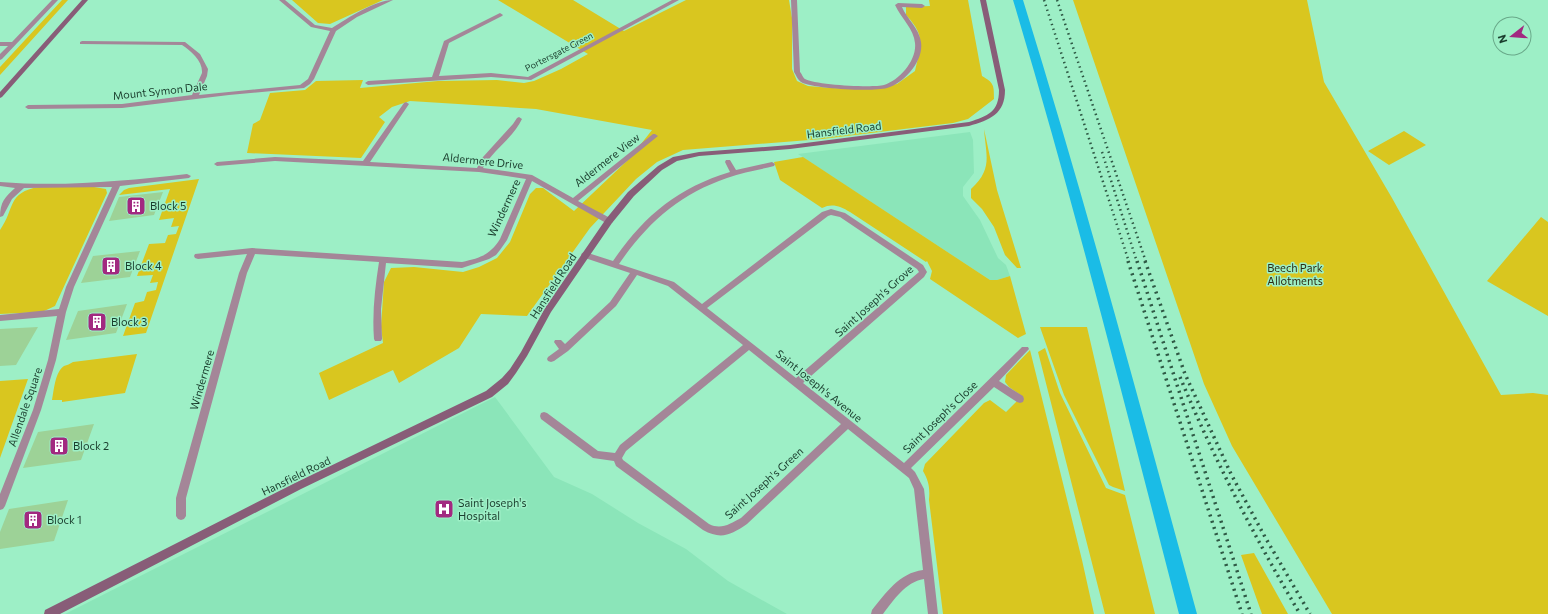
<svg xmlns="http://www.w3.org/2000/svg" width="1548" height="614" viewBox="0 0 1548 614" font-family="Commissioner,sans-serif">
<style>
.built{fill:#8be5b9}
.green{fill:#d9c61f}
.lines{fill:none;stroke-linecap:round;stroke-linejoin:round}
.canal{fill:#1abce6;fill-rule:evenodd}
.building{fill:#9dd297}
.street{fill:#a48698;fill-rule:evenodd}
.secondary{fill:#885d78;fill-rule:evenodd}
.rail-far1{stroke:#2e5844;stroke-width:2.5;stroke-dasharray:1.5 3.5;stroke-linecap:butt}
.rail{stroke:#2e5844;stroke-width:3.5;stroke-dasharray:2 4.5;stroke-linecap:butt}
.labels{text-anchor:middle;stroke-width:3;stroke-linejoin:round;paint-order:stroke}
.far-street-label{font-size:9px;fill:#1a3d2d;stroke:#9defc6}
.street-label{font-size:11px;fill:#1a3d2d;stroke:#9defc6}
.poi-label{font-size:11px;fill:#1a3d2d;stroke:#9defc6;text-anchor:start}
.park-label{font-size:11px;fill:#2e2a12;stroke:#9defc6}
</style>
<rect width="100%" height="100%" fill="#9defc6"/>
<path class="built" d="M970 132 973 140 974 173 963 187V196L980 220 998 258 1006 265 1010 276 997 280H990L798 154Z
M495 397 554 477 592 494 638 523 686 549 728 581 787 614H65Z"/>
<path class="green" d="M62 0H68L0 75V67Z
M292 0H383L330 24 318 23Z
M498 0H573L624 31 686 0H789L792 18V69L797 81 808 86 831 88 870 89 897 84 915 71C921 45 926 36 906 15V7L930 6 929 0H968L982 76C994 83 994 85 994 99L968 119 953 123 822 139 683 150 657 162 636 179 590 228 527 316 481 314 459 348 399 383 393 370 329 400 319 373 383 343 381 327 384 282 391 268 414 267 463 272 479 267 497 258 510 242 530 194 536 188H543L574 211 630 158 652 130 536 109 410 101 392 107 379 117 385 122 361 158 247 153 253 124 260 120 270 93 305 90 316 81 363 80 360 88 438 81 497 80 524 83 534 81 561 69 588 54Z
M1073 0H1307L1324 82 1392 198 1501 395 1533 393 1548 395V614H1332L1232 446 1204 384Z
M984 129 997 190 1021 268H1017L1005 255 994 227 982 209 971 198V189C993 169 986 156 984 129Z
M1404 131 1426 145 1389 165 1368 151Z
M803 157 990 280H997L1010 276 1026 334 1018 338 930 279 932 271 927 261 926 262 850 212C840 206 832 203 822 208L780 180 774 162Z
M199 179 146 333 123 336 135 303 144 301 147 292 156 290 158 282 150 283 153 275 137 276 149 244 165 243 168 235 176 234 179 226 171 227 174 218 159 220 170 189 119 195 124 190 129 188Z
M39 187H94L106 189 107 193 55 306 42 312 0 314V230C15 209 7 192 39 187Z
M1541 217 1548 222V316L1487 281Z
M1040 327H1087L1125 491 1113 487 1109 485 1064 395Z
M1045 348 1060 393 1106 488 1125 495 1155 614H1105L1038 352Z
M1030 350 1082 560 1094 614H943L929 500C930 489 929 481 923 471L925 464 984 403 990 400 1006 412 1022 396 1009 387 1005 382 1006 375Z
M137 354 125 393 62 402V400H52C54 390 55 372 64 366 67 365 70 364 73 362Z
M28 379 0 458V381Z
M1254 553 1288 614H1262L1241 555Z"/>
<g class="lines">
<path class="canal" d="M1013 0H1023C1086 203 1141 409 1197 614H1179C1126 409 1074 203 1013 0Z"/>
</g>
<path class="building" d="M163 192 154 215 109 221 119 197Z
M140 251 130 277 81 283 93 256Z
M127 304 116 333 66 340 78 311Z
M38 327 16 365 0 366V329Z
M94 424 81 460 23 468 38 432Z
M68 500 54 541 0 549V532L9 509Z"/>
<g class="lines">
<path class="street" d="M52 0H58L2 59 0 60V54L8 46H0V42H12Z
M279 0H285L315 25 332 28C348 18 375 0 393 0L357 17 336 31 314 79 310 84 304 88 229 95 122 108 28 109 25 107 28 105 122 104 192 95 202 73C203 61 191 51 182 45L80 44V42L82 41 185 42 200 54 208 69 207 76 199 95 300 85 308 79 330 31 311 27Z
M672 0H679L531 80 491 77 368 85 365 83 368 81 432 77 444 41 500 13 503 15 502 16 449 43 439 76 491 73 528 77Z
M791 0H797L800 72C802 74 803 78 805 79 815 85 873 88 884 85 900 80 917 60 915 43 914 29 901 18 895 5L898 3 922 4 925 6 922 8 902 7C907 19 919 28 921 42 924 61 904 83 887 88 873 92 813 89 801 82 798 80 796 75 794 72Z
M406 102 409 104 370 162 477 168 483 157 513 124 517 118 519 117 522 119C513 138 493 150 483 168L532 175 573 198 653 134H655L658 136 578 201 612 219 613 221 612 223H606L532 181 507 240 500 250 496 255 489 259 462 268 386 263 381 309 382 339 381 341H375L374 339C372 313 375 288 379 262L255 254 247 273 186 498V516L184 519 181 520 178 519 176 516V498L239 273 247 254 198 259 195 258 194 256 195 254 252 248 462 262C480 258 490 255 500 239L526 179 479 172 275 161 217 166 214 164 217 162 275 157 363 161 404 103Z
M726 160H730L736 170 772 162 775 164 774 166C759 170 743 172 727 178 680 194 647 223 619 264L674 282 702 304 822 212 831 209 845 213 923 265 927 272 924 277 803 383 904 463 1022 347H1028L1029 349 999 381 1023 396 1024 399 1023 402 1020 403 1017 402 994 387 911 468 915 472 924 489 938 614H928L924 579C905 582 894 600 883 614H871L872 610C886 593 899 573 923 570L914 489 909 478 848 429 747 524C731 535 721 540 703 530L616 466 614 461 593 458 541 419 540 416 541 413 544 412 547 413 598 451 615 453 620 445 743 345 668 286 637 275 616 306 568 351 554 361 551 362 548 361 547 359 548 357 559 349 554 342 555 340H561L565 344 610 302 630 273 582 257 581 255 582 253 585 252 613 261C643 217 677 188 730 172L725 162ZM831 215 840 217 917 269 919 272 796 378 707 308 828 216ZM749 350 841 424 741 518C730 524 721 530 709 524L623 460 622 458 626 451Z
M187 174 191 176 189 178 120 186 74 287 66 312 56 360 41 410 5 506 3 509 0 510V494L33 410 48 360 57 316 0 321V315L59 309 66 287 112 187 24 188 12 199 3 216 0 217C0 202 5 197 15 188L0 186V182C62 187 125 181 187 174Z"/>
<path class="secondary" d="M82 0H88L2 97 0 98V92Z
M980 0H986L1005 90C1005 114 990 120 969 126L790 149 699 156 677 161 662 170 634 196 612 223 551 312 527 356 516 373 508 384 492 397 301 489 60 614H44L45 610 295 483 486 391 502 378 510 369 521 352 545 308 606 219 628 192 658 166 673 157 699 152 790 145 969 122C988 116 999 112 999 90Z"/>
<path class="rail-far1" d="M1044 0 1129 262
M1057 0 1146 262
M1102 152 1137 262"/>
<path class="rail" d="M1128 261 1242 614
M1137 261 1251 614
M1145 261 1185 374 1231 474 1265 537 1310 614
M1180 377C1214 459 1255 538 1300 614"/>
</g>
<defs>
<symbol id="building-square" viewBox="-11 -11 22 22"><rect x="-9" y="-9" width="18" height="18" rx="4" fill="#a22980" stroke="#9defc6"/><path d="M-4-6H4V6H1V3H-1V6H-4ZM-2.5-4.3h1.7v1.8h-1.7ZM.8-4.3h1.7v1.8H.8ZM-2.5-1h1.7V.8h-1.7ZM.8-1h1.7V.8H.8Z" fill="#fff"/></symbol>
<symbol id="hospital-square" viewBox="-11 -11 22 22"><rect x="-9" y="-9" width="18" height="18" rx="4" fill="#a22980" stroke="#9defc6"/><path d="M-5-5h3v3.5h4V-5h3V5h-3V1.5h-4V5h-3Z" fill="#fff"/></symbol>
</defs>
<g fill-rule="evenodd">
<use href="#building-square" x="125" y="195" width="22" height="22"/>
<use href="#building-square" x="100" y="255" width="22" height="22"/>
<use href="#building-square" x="86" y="311" width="22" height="22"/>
<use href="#building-square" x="48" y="435" width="22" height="22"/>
<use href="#hospital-square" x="433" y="498" width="22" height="22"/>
<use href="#building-square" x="22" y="509" width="22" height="22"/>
</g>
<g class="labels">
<g class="far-street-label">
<text transform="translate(559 52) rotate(-27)" y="3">Portersgate Green</text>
</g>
<g class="street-label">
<text transform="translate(160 91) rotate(-6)" y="4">Mount Symon Dale</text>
<text transform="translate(844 130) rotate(-7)" y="4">Hansfield Road</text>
<text transform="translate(607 160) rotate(-38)" y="4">Aldermere View</text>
<text transform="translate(483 161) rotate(6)" y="4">Aldermere Drive</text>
<text transform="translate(504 208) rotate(-65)" y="4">Windermere</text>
<text transform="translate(553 286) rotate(-57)" y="4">Hansfield Road</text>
<text transform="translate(874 301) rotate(-42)" y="4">Saint Joseph's Grove</text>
<text transform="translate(202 380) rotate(-74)" y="4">Windermere</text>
<text transform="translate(819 386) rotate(39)" y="4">Saint Joseph's Avenue</text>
<text transform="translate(25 407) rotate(-71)" y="4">Allendale Square</text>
<text transform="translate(940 417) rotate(-44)" y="4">Saint Joseph's Close</text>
<text transform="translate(296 476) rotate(-26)" y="4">Hansfield Road</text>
<text transform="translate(764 483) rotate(-42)" y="4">Saint Joseph's Green</text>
</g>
<g class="poi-label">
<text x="150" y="210">Block 5</text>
<text x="125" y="270">Block 4</text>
<text x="111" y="326">Block 3</text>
<text x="73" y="450">Block 2</text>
<text x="458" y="507">Saint Joseph's<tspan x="458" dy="13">Hospital</tspan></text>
<text x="47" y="524">Block 1</text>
</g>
<g class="park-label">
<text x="1295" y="272">Beech Park<tspan x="1295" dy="13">Allotments</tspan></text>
</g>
</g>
<g transform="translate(1512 36) rotate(253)"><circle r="19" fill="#9defc6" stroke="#69a889"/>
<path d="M0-3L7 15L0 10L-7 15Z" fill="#a22980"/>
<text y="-6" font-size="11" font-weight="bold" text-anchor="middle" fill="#1a3d2d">N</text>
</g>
</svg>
